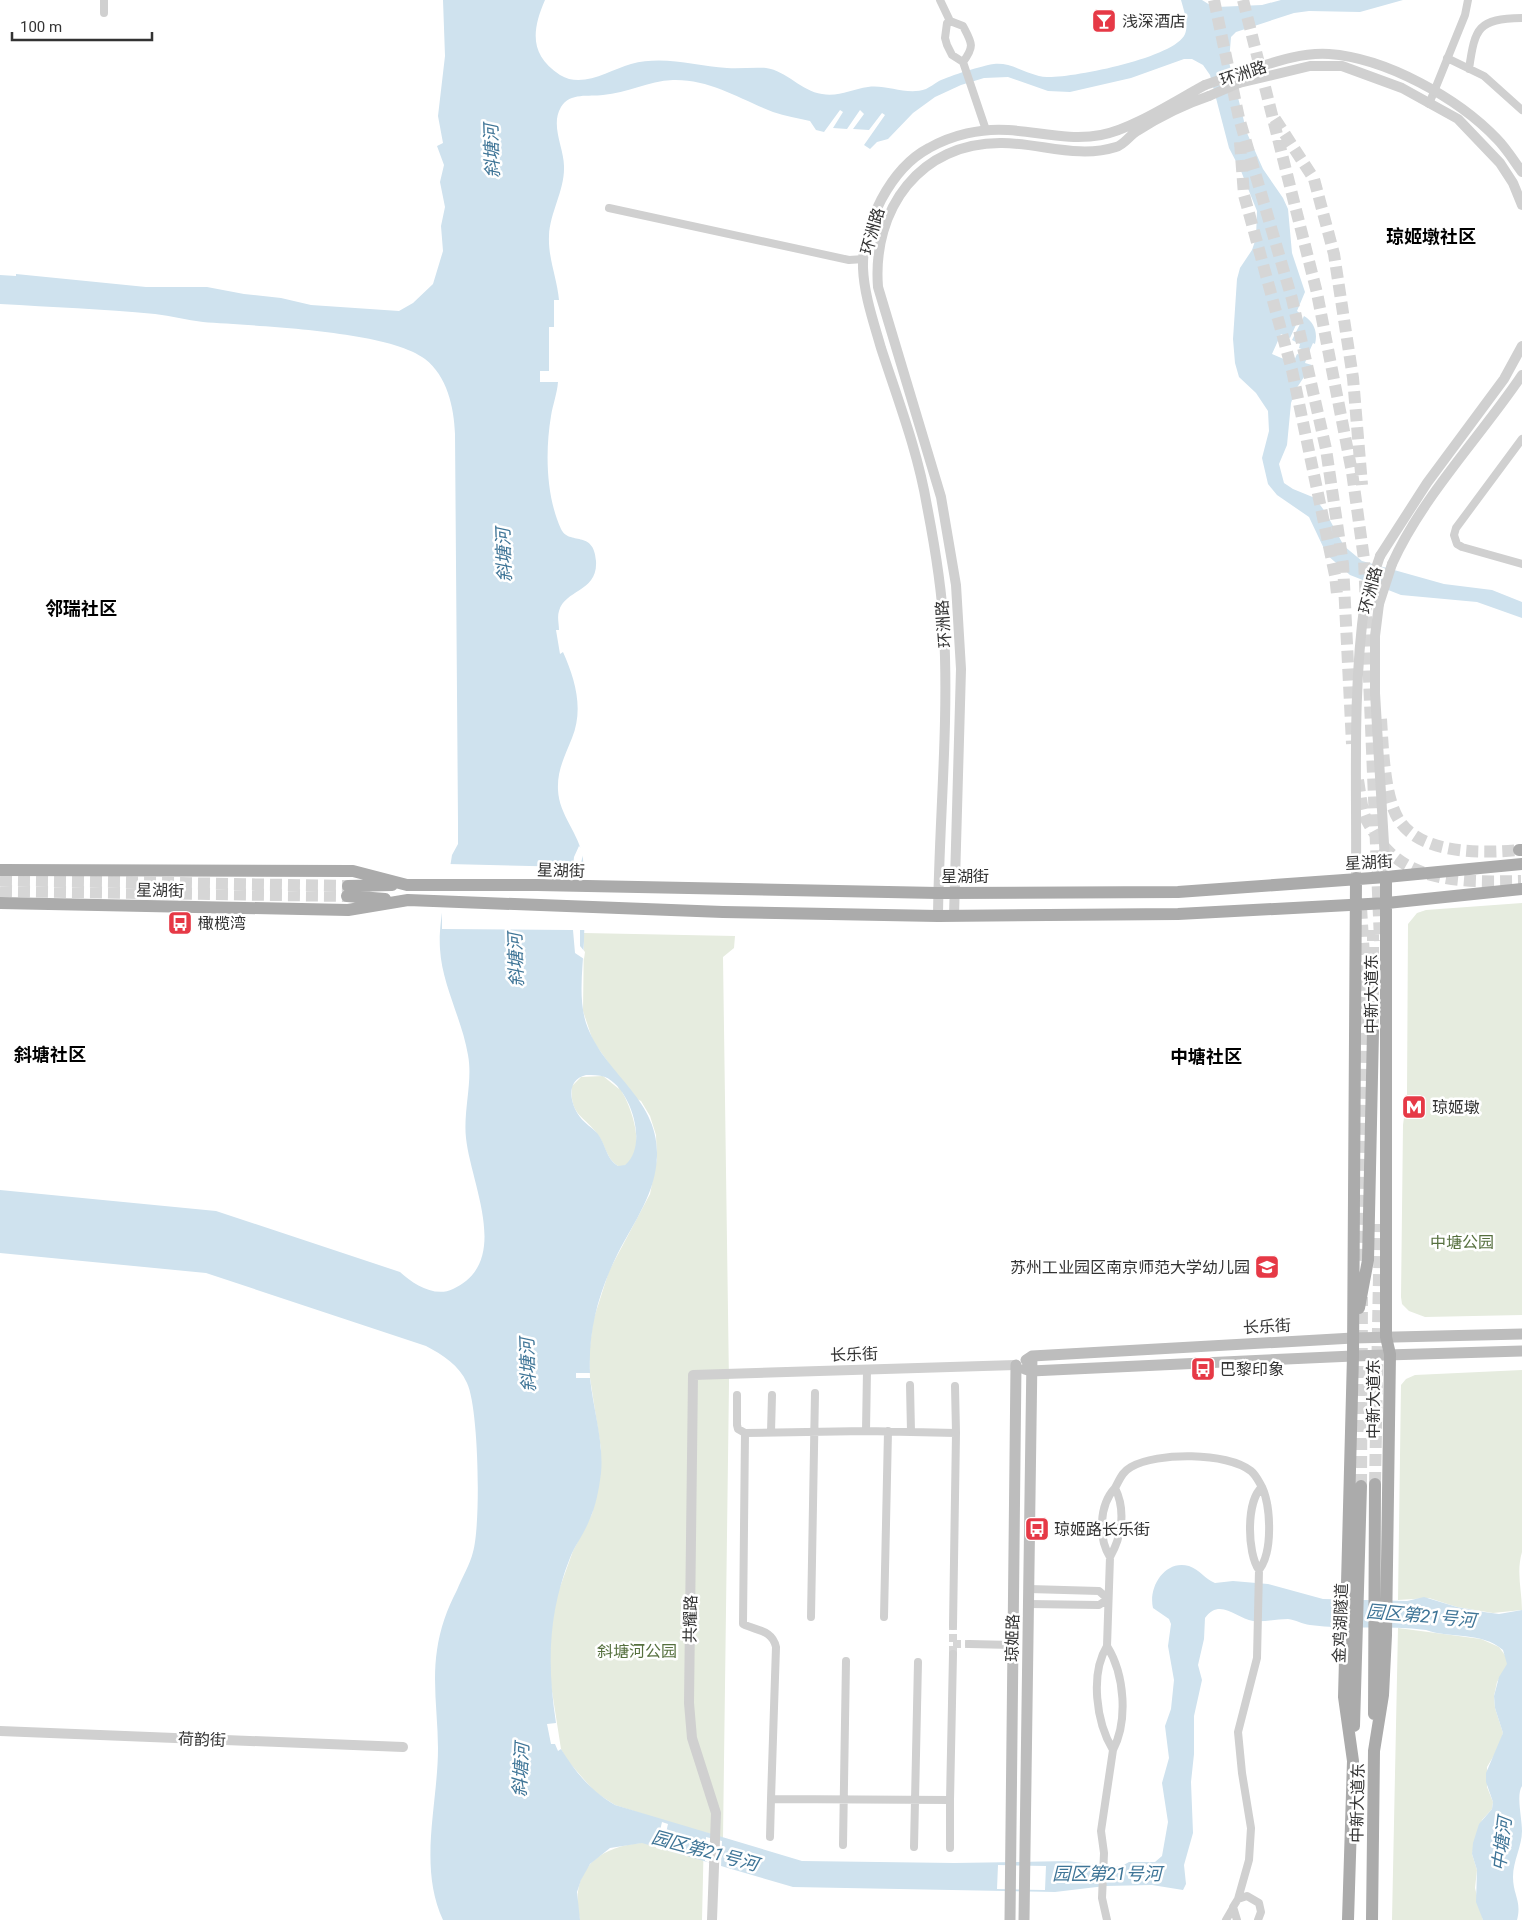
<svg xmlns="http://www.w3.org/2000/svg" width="1522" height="1920" viewBox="0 0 1522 1920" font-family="Roboto,'Noto Sans SC',sans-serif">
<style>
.park{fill:#e6ecdf}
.water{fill:#cfe2ee;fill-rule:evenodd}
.pier{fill:#fff}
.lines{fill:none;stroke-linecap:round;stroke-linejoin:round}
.minor-tunnel{stroke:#d6d6d6;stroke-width:8;stroke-dasharray:8 4;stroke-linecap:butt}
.primary-tunnel{stroke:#d6d6d6;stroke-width:12;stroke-dasharray:12 6;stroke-linecap:butt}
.minor{stroke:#d0d0d0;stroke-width:8}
.tertiary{stroke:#d0d0d0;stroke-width:10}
.secondary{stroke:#bdbdbd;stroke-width:11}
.primary{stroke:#ababab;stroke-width:12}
.tertiary-bridge{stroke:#d0d0d0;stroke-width:10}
.labels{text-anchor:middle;stroke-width:5;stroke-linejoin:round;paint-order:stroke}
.poi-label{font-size:16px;fill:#333;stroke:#fff;text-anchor:start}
.street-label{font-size:16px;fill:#333;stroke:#fff}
.park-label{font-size:16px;fill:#56703f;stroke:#fff}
.water-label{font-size:18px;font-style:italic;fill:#3f7597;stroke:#fff}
.neighbourhood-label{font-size:18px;font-weight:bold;fill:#000;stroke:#fff}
</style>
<rect width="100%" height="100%" fill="#fff"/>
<path class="park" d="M1522 903V1315L1425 1317 1409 1311 1402 1304 1401 1297 1403 1125 1407 1094 1408 924 1417 913 1426 910Z
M584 933 735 936 734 948 723 957 729 1383 723 1838 704 1832 702 1920H580C569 1872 596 1847 641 1843L646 1815 615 1805 595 1792 567 1760 561 1749 549 1672V1646L556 1598 573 1551 592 1514 600 1474 601 1449 590 1378 589 1354 593 1321 609 1271 650 1194 657 1159 656 1135 650 1116 641 1101 622 1092C632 1108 650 1160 620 1167 607 1161 606 1146 598 1135 585 1116 569 1116 572 1086L581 1077 603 1076 619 1089 608 1062 593 1041 583 1011Z
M1522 1370V1552C1516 1572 1522 1591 1522 1610L1493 1613 1457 1607 1429 1598 1398 1600 1401 1385 1406 1379 1415 1375Z
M1398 1628 1481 1639 1499 1647 1507 1658V1666L1497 1682 1494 1696 1495 1708 1503 1733 1499 1747 1487 1767V1787L1493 1802 1492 1809 1482 1820 1472 1854 1477 1870 1475 1888 1483 1920H1392Z"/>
<path class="water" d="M443 0H545C532 30 529 55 560 75 583 89 609 70 631 64 664 55 695 66 727 68 740 69 753 67 766 68 787 71 801 91 822 94 839 97 852 89 868 87 886 84 907 96 926 89 930 87 934 84 939 81 949 76 984 65 994 64 1013 62 1028 76 1047 77 1072 78 1175 58 1185 34 1189 24 1184 11 1181 0H1202L1210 5 1217 7 1262 5 1281 0H1403L1360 12 1309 11 1294 13 1236 32 1231 37 1229 62 1247 133 1263 169 1283 198 1288 209 1292 253 1305 292 1297 311 1301 314 1290 338 1281 334 1272 354 1293 363 1297 354 1307 357 1305 363 1312 365 1296 389 1291 403 1287 445 1279 464 1284 483 1293 489 1315 498 1326 513 1344 546 1362 561 1444 584 1492 590 1522 602V618L1477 602 1401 595 1350 575 1327 555 1309 517 1277 495 1268 484 1262 458 1269 431 1268 411 1256 393 1239 377 1235 363 1233 339 1237 279 1240 268 1252 250 1256 238 1257 211 1241 171 1229 148 1210 75 1203 65 1192 59H1184L1131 78 1070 92 1048 91 1008 77 984 78 961 85 935 97 913 113 888 139 877 142 870 149 864 145 885 115 882 113 869 130 853 129 864 114 860 110 847 129 833 128 843 112 840 110 824 132 816 130 810 121C798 118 785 116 773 112 740 99 710 79 673 80 648 81 627 93 603 95 589 97 570 92 561 107 550 125 564 148 564 166 565 190 550 212 549 236 548 258 557 278 559 300H554V327H549V371H540V382H558C557 394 553 404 551 416 545 452 546 496 561 529 569 546 594 529 596 561 598 592 565 589 559 611 557 617 559 624 559 630H556L560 654 563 652C575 679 584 709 572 738 565 756 557 770 558 790 559 815 579 833 583 858 584 885 585 913 584 941 583 968 578 997 586 1023 604 1075 659 1098 657 1156 656 1193 634 1222 618 1253 599 1291 588 1330 590 1373H576V1378H590C593 1408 604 1443 601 1473 599 1489 596 1506 589 1521 584 1534 575 1545 570 1558 548 1613 547 1665 556 1723L547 1724 551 1744H555L558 1751 561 1749C576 1773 591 1791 615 1805L802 1861 954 1863 1068 1861 1112 1867 1122 1866 1129 1862H1155L1162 1856 1168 1822 1162 1783 1169 1758 1165 1726 1171 1709 1174 1680 1168 1646 1171 1624 1169 1619 1153 1608C1148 1587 1165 1559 1189 1566 1200 1570 1205 1579 1215 1583L1233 1581 1268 1584 1323 1599 1407 1601 1424 1597 1457 1607 1484 1612 1499 1614 1522 1610V1786C1516 1795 1522 1818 1522 1831 1522 1846 1513 1861 1513 1877 1513 1895 1522 1901 1517 1920H1483L1476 1902 1477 1870 1472 1854 1473 1843 1479 1824 1492 1809 1493 1802 1486 1782V1773L1503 1733 1495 1708 1494 1696 1499 1677 1507 1664 1503 1650C1481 1631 1451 1639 1426 1630 1388 1625 1348 1630 1310 1625 1302 1624 1296 1620 1288 1619 1276 1619 1265 1622 1253 1621 1237 1619 1220 1597 1205 1618L1204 1639 1198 1665 1202 1680 1194 1716V1754L1191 1782 1193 1833 1184 1865 1186 1884 1183 1890 1152 1885 1105 1886 1055 1892 793 1887 642 1843 610 1848 590 1864 581 1880 577 1892 580 1920H443C418 1866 438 1805 438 1748 438 1716 432 1683 437 1650 440 1629 447 1609 457 1590 462 1577 470 1565 473 1552 481 1525 479 1408 467 1383 459 1365 443 1355 426 1346L206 1273 0 1253V1190L216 1211 400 1272C413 1284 435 1298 453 1289 512 1262 471 1185 466 1138 463 1110 473 1082 468 1055 462 1019 442 985 440 949 438 922 448 882 452 855L458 844V823L455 434C454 407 447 376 425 359 388 330 253 326 203 322 187 320 171 316 155 314 103 309 52 307 0 304V275L16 276V274L146 287H207L244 294 281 298 311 305 399 311 413 303 433 284 443 251 441 226 445 207 440 182 444 165 437 146 443 143 438 116 445 56ZM586 1075C592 1075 599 1075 605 1077 631 1088 649 1146 625 1165L618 1166C606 1159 606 1144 597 1133 592 1127 585 1124 580 1117 570 1104 565 1080 586 1075Z
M1304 316C1314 322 1318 332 1315 344L1313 343 1309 352 1299 348 1300 344 1292 340Z"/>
<path class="pier" d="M579 846 584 851 580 867H585L586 930H580V946L585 952 584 959 575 953 573 930 442 929V909L448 864 573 867 574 857Z
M662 1822 668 1824 662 1850 656 1848Z
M706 1837 722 1841 721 1867 705 1861Z
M998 1865 1046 1866 1045 1890 997 1889Z"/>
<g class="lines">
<path class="minor-tunnel" d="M953 1644H969
M953 1654V1626"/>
<path class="primary-tunnel" d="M1214 0 1239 118 1292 299 1326 449 1343 564 1352 744
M1243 0 1317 293 1352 472 1364 559 1380 941
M1275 119 1314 179 1334 254 1353 378 1362 485
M1240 142 1244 195 1292 370 1335 575 1337 594
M1381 719C1383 747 1384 801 1401 823 1425 855 1484 853 1519 850
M1358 780C1360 791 1361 803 1364 814 1366 820 1370 826 1373 831 1403 885 1467 882 1521 881
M0 880 348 886
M0 891 347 896
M1361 907 1364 957 1362 1262
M1373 1031V930
M1375 1484 1380 1224
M1361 1486 1362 1297"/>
<path class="minor" d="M940 0 950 21
M104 13V0
M950 21 947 23 945 38 947 45 952 55 963 62 986 130
M950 21 963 26C972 43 975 46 963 62
M1447 58 1484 76 1522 110
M1469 69C1475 27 1478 19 1522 18
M1429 104 1465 15 1468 0
M609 208 849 260 864 259
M1522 439 1456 528 1454 535 1457 544 1462 547 1522 564
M867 1370 866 1431 745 1433 743 1624C756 1631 772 1629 776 1647L771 1799 950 1800 953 1654
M910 1385 911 1432
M955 1386 956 1433
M737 1395V1425L738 1429 745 1433
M866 1431 956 1433 953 1626
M771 1432 772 1395
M1115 1488C1120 1479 1122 1472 1131 1467 1157 1452 1227 1452 1251 1471 1256 1475 1259 1482 1262 1487 1246 1501 1247 1553 1259 1570 1273 1552 1271 1507 1262 1487
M1029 1604 1099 1605 1108 1599 1099 1591 1029 1589
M811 1617 815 1393
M884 1617 888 1431
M969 1644 1013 1645
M1107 1646C1125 1675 1128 1721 1113 1750 1096 1722 1090 1674 1107 1646L1110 1557C1122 1536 1126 1510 1115 1488 1099 1505 1098 1538 1110 1557
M770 1837 771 1799
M843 1845 846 1661
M914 1847 918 1662
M950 1848V1800
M1238 1899 1249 1860 1251 1828 1242 1773 1238 1732 1257 1658 1259 1570
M1107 1920 1102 1898 1104 1853 1101 1831 1113 1750
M1226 1920 1233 1908
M1237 1920 1233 1907 1238 1899 1247 1896 1259 1903 1261 1912 1258 1920"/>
<path class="tertiary" d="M1237 74C1267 65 1297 52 1329 54 1386 58 1458 98 1497 139 1506 148 1514 161 1522 172
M1239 83 1310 66H1342L1402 88 1458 119 1500 163 1513 183 1522 205
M1380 556 1427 483 1504 379 1522 346
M1392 564C1422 497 1481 436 1522 375
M1379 604 1375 636V693L1386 877
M1356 878C1357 786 1352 692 1365 601
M938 916C939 821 949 726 944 631 942 589 935 547 927 506 918 452 898 400 881 348 874 323 864 295 863 268 862 225 891 168 929 148 952 135 981 128 1008 130 1039 132 1070 141 1101 135 1131 130 1177 100 1205 85
M954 916 961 669 956 585 941 497 878 287C872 209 920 142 1002 143 1040 143 1078 159 1116 147 1124 145 1130 135 1137 131 1159 117 1185 104 1209 96
M0 1731 403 1747
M712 1920 716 1813 692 1738 689 1703 693 1375 1016 1365"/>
<path class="secondary" d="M1026 1360 1032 1356 1353 1338 1522 1334
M1025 1369 1031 1371 1353 1356 1522 1351
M1010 1920 1016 1365
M1024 1920 1032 1356"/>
<path class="primary" d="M1519 850H1522
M0 870 353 871 407 885H537L938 893 1178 892 1386 877 1522 864
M348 886 392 885
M347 896 385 899
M0 903 348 910 408 900 723 912 938 916 1178 914 1387 903 1522 889
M1359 1308 1368 1260 1373 1031
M1374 1714 1375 1484
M1354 1726 1361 1486
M1348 1920 1353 1761 1344 1697 1353 1356 1356 878
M1372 1920 1374 1751 1383 1695 1386 1635 1390 1354 1386 1337V877"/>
<path class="tertiary-bridge" d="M1205 85 1237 74
M1209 96 1239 83
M1365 601 1380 556
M1379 604 1392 564"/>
</g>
<defs>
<symbol id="bar-square" viewBox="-11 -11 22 22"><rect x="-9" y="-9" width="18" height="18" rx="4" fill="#e63946" stroke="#fff"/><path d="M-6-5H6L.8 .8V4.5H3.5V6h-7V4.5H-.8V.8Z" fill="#fff"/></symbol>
<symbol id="bus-square" viewBox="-11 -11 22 22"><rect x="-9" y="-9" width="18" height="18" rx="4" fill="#e63946" stroke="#fff"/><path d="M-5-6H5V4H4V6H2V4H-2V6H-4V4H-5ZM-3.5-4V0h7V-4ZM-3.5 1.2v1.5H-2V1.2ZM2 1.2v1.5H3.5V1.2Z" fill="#fff"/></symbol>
<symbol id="metro-square" viewBox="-11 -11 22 22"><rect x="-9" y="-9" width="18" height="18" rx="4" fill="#e63946" stroke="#fff"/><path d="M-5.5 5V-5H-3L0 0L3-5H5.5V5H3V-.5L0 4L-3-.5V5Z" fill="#fff"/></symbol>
<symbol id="school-square" viewBox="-11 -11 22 22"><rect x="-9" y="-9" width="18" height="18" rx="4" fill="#e63946" stroke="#fff"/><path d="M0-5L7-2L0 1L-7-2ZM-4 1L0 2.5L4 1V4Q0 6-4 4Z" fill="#fff"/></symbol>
</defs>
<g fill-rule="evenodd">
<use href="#bar-square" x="1090" y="7" width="28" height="28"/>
<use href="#bus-square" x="166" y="909" width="28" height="28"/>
<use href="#metro-square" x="1400" y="1093" width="28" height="28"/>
<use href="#school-square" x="1253" y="1253" width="28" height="28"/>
<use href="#bus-square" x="1189" y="1355" width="28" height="28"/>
<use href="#bus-square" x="1023" y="1515" width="28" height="28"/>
</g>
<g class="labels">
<g class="poi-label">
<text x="1122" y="27">浅深酒店</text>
<text x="198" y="929">橄榄湾</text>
<text x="1432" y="1113">琼姬墩</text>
<text x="1250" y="1273" text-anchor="end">苏州工业园区南京师范大学幼儿园</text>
<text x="1220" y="1375">巴黎印象</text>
<text x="1054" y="1535">琼姬路长乐街</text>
</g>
<g class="street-label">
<text transform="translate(1243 73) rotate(-18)" y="6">环洲路</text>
<text transform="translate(872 231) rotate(-74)" y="6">环洲路</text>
<text transform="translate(1370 590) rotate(-75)" y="6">环洲路</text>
<text transform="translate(943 624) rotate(-94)" y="6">环洲路</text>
<text transform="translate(1369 862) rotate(-3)" y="6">星湖街</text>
<text transform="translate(561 870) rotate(2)" y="6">星湖街</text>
<text x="965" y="882">星湖街</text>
<text transform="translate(160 890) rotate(1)" y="6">星湖街</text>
<text transform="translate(1371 994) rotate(-90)" y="6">中新大道东</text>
<text transform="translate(1267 1326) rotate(-3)" y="6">长乐街</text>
<text transform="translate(854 1354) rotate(-2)" y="6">长乐街</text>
<text transform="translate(1373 1399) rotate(-90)" y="6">中新大道东</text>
<text transform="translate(690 1619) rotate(-89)" y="6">共耀路</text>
<text transform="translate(1340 1623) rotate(-88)" y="6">金鸡湖隧道</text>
<text transform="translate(1012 1638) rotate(-89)" y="6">琼姬路</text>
<text transform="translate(202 1739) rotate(2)" y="6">荷韵街</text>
<text transform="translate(1357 1803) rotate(-89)" y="6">中新大道东</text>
</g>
<g class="park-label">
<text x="1462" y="1248">中塘公园</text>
<text x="637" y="1657">斜塘河公园</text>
</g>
<g class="water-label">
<text transform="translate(492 151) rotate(-92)" y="6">斜塘河</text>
<text transform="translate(504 555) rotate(-92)" y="6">斜塘河</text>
<text transform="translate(516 960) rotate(-92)" y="6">斜塘河</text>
<text transform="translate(528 1365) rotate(-92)" y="6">斜塘河</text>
<text transform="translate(1421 1616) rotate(5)" y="6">园区第21号河</text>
<text transform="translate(521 1770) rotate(-87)" y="6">斜塘河</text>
<text transform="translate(1502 1844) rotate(-83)" y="6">中塘河</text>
<text transform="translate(705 1851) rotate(15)" y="6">园区第21号河</text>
<text x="1107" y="1880">园区第21号河</text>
</g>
<g class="neighbourhood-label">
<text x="1431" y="243">琼姬墩社区</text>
<text x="81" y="615">邻瑞社区</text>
<text x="50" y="1061">斜塘社区</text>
<text x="1206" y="1063">中塘社区</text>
</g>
</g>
<path d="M12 32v8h140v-8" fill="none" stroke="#333333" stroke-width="2.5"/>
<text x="20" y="32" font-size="15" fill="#333333" stroke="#ffffff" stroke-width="4" paint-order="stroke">100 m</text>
</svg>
